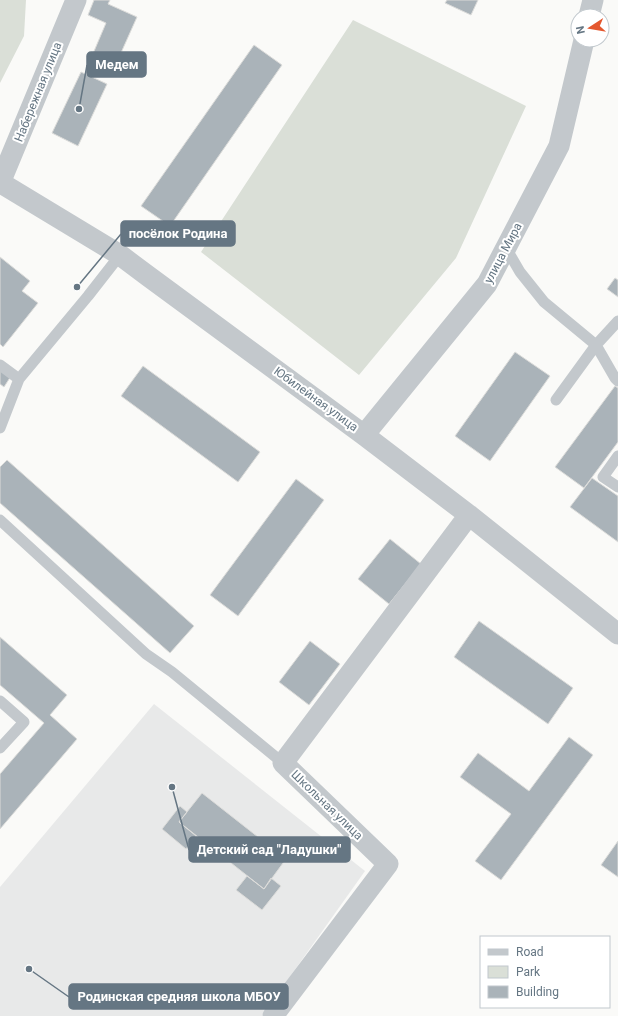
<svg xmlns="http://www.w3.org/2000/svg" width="618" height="1016" viewBox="0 0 618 1016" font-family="Roboto,sans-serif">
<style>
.built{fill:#e8e9e9}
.green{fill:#dadfd7}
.building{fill:#aab3b9;stroke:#dcdcda}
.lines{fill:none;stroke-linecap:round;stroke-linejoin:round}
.service{stroke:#c3c8cc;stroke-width:11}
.minor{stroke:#c3c8cc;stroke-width:21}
.labels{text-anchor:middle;stroke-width:4;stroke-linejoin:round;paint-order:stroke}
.street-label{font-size:12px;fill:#657683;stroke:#fff}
.leader{fill:none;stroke:#657683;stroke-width:1.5}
.callout-dot{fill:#657683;stroke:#fff;stroke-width:1.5}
.callout{fill:#657683;stroke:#657683;stroke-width:1.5}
.callout-label{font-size:13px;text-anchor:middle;font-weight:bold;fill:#fff}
</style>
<rect width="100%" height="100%" fill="#fafaf8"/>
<path class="built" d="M154 704 365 871 262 1016H0V887Z"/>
<path class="green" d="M0 0H26L24 36 0 83Z
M353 20 526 106 456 258 359 375 201 252Z"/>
<path class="building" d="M94 0H110L108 4 137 17 112 73 89 63 106 23 88 15Z
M447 0H478L471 15 445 3Z
M254 45 282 65 170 226 141 206Z
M81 72 107 84 78 146 52 133Z
M0 257 30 281 22 291 38 303 3 347 0 344Z
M615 278 618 280V297L607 289Z
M515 352 550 376 490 461 455 436Z
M143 366 260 452 238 482 121 396Z
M0 368 11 376 4 387 0 384Z
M615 386 618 388V442L584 488 555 467Z
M7 460 194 626 170 653 0 503V467Z
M592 478 618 496V542L570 507Z
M296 479 324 500 238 616 210 595Z
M390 539 421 564 389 604 358 579Z
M479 621 573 688 548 724 454 657Z
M0 637 67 695 50 715 77 739 0 829V774L44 723 0 685Z
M310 641 340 664 309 705 279 682Z
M569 737 593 755 501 880 475 861 511 814 460 777 478 753 529 791Z
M202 793 286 859 264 889 179 822Z
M180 806 187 812 179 822 196 836 186 849 162 829Z
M618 841V877L601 865Z
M247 876 264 889 271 878 281 886 262 910 236 890Z"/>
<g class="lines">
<path class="service" d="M506 248 520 272 544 302 596 345 615 378 618 381
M0 365 19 379
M556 400 596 345 618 321
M0 428 19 379 88 296 120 255
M618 456 603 477 618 487
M0 520 146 654 172 672 283 763
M0 701 24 722 0 748"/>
<path class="minor" d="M589 16 593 0
M0 183 76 0
M1 183 120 255 148 276 364 435 469 515 618 634
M364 435 487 284 559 146 584 40
M273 1016 388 864 283 763 469 515"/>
</g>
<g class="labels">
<g class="street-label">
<text transform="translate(38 92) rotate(-68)" y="4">Набережная улица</text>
<text transform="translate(503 253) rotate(-62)" y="4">улица Мира</text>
<text transform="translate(316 399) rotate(36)" y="4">Юбилейная улица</text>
<text transform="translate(327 805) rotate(44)" y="4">Школьная улица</text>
</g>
</g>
<path class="leader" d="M79 109L87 65M77 287L121 234M172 787L189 850M29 969L69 997"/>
<g class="callout-dot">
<circle cx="79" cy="109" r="4"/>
<circle cx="77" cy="287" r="4"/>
<circle cx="172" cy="787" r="4"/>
<circle cx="29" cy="969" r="4"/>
</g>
<g class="callout">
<rect x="87" y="52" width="59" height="25" rx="4"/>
<rect x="121" y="221" width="114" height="25" rx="4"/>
<rect x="189" y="837" width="161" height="25" rx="4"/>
<rect x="69" y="984" width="219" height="25" rx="4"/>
</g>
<g class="callout-label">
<text x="117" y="69">Медем</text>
<text x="178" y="238">посёлок Родина</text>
<text x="269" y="854">Детский сад "Ладушки"</text>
<text x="179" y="1001">Родинская средняя школа МБОУ</text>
</g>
<rect x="480" y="936" width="130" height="72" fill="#ffffff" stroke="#c1c8cd"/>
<rect x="488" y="949" width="20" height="6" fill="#c3c8cc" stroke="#c1c8cd"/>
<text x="516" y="956" font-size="12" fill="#657683">Road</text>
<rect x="488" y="966" width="20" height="12" fill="#dadfd7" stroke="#c1c8cd"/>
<text x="516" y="976" font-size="12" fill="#657683">Park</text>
<rect x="488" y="986" width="20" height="12" fill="#aab3b9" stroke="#c1c8cd"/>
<text x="516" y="996" font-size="12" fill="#657683">Building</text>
<g transform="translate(590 28) rotate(258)"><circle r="19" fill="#ffffff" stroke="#c1c8cd"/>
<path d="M0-3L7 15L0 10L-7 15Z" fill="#e4572e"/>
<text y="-6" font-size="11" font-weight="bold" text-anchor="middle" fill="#657683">N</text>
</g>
</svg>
